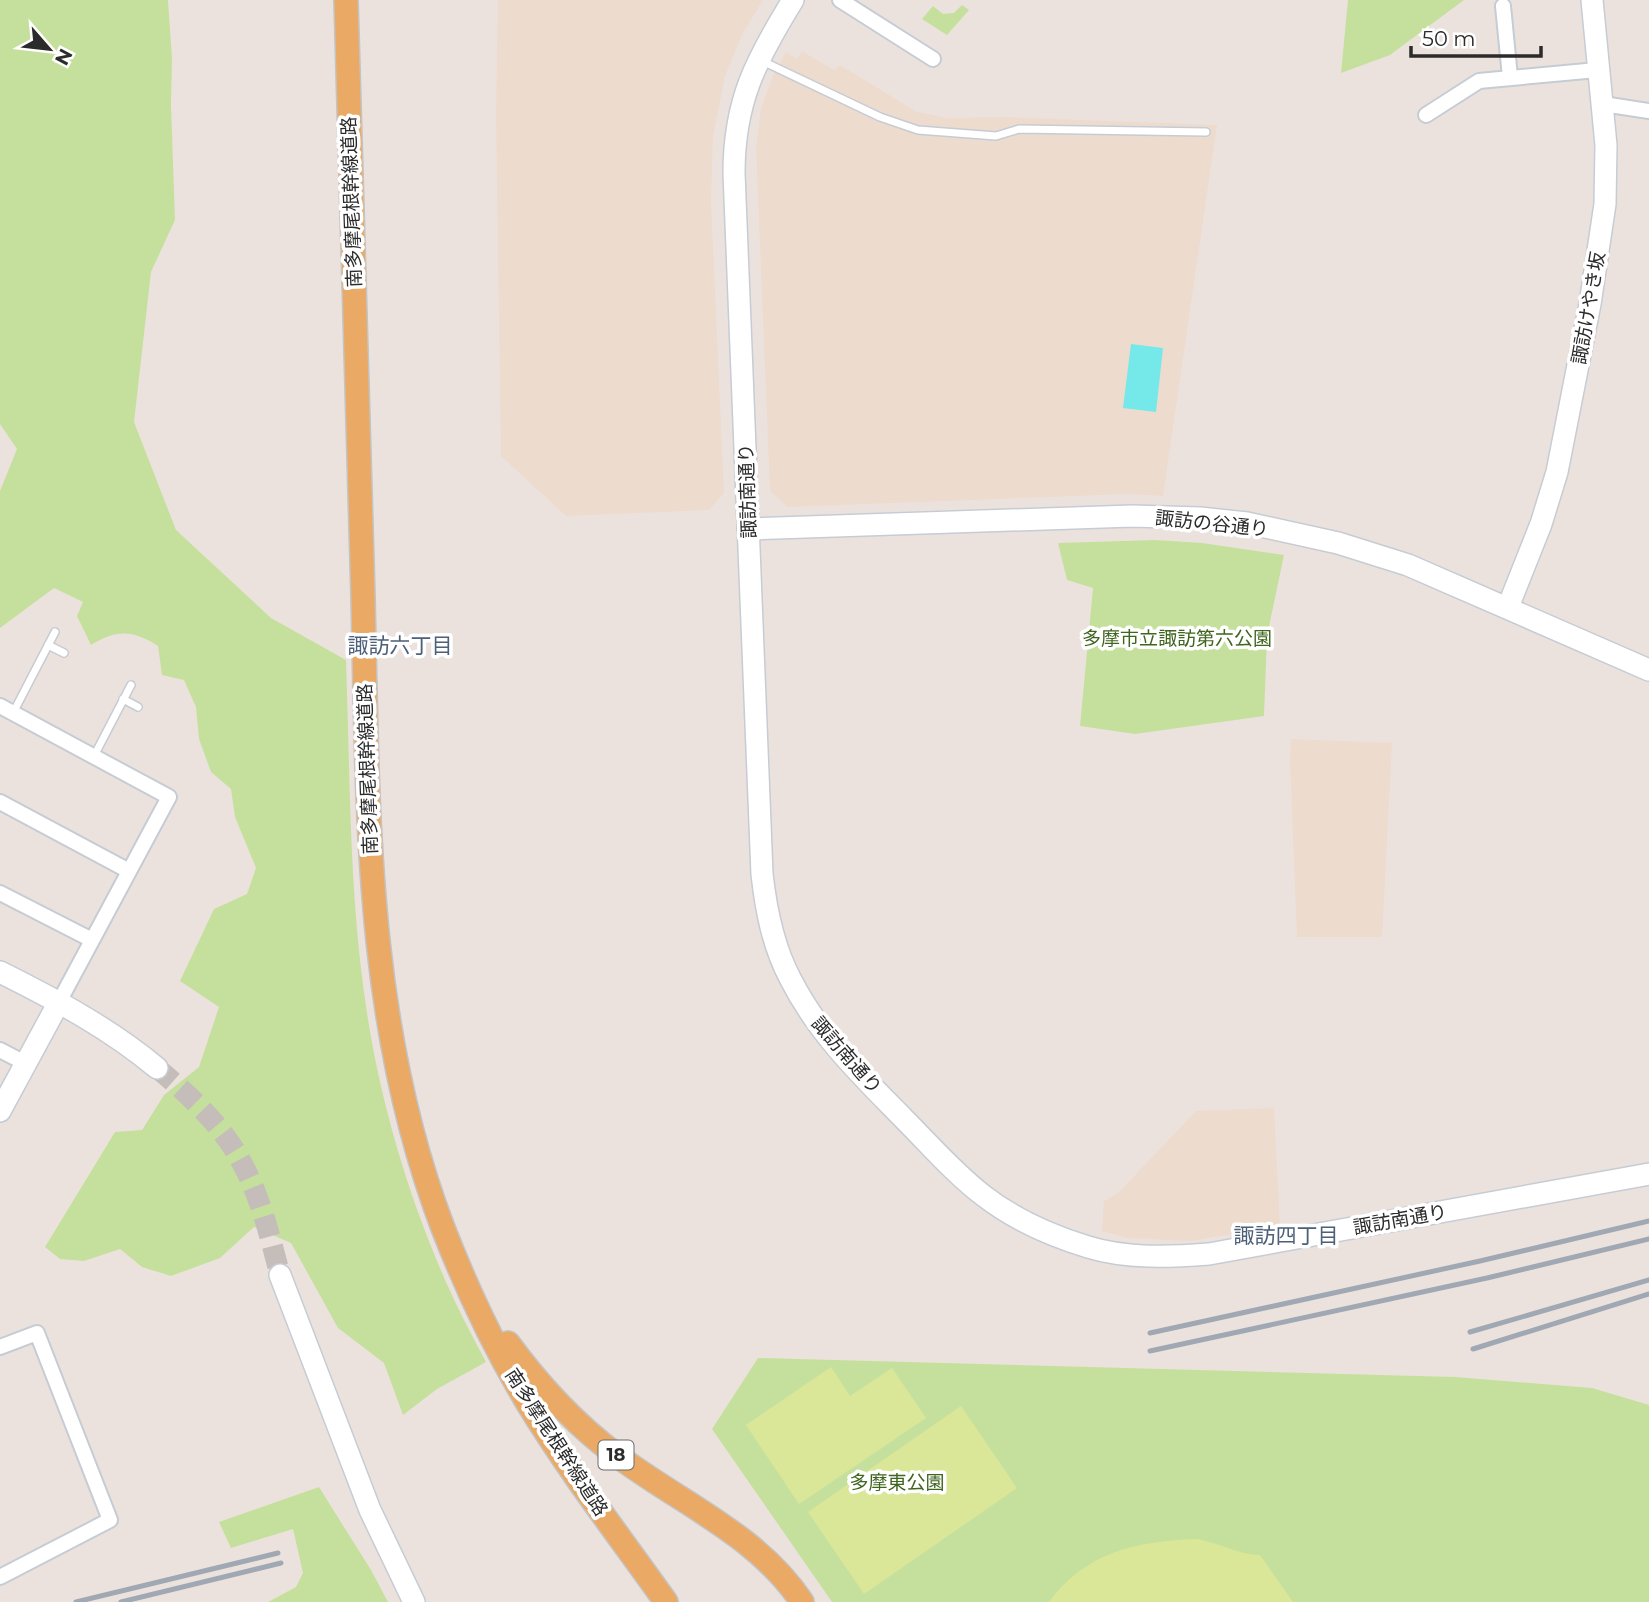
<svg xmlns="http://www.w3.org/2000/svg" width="1649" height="1602" viewBox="0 0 1649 1602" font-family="Montserrat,'Noto Sans JP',sans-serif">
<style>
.education{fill:#eddbce}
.green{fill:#c5e09c}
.pitch{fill:#dae799}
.water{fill:#75e8e9}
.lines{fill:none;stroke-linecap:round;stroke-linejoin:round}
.secondary-tunnel{stroke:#c5bdb9;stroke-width:21;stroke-dasharray:21 10;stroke-linecap:butt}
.lane-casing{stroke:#c6ccd4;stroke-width:10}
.street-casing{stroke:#c6ccd4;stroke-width:18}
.secondary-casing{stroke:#c6ccd4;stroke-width:24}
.primary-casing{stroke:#c4c4c4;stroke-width:26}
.lane{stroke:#fff;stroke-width:7}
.street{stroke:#fff;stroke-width:14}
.secondary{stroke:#fff;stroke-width:21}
.primary{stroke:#eaa964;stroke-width:23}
.rail{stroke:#a0a8b4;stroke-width:5}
.labels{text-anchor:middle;stroke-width:7;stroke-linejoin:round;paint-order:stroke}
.shield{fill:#fff;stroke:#6b6b6b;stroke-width:2}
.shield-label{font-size:18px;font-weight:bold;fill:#2b2b2b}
.street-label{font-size:19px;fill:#2b2b2b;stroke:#fff}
.park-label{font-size:19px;fill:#3f651e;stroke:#fff}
.neighbourhood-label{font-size:21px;fill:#4d6079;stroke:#fff}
</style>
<rect width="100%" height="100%" fill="#ece2dd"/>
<path class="education" d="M498 0H763L742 35 725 76 713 136 711 201 724 493 709 510 566 516 501 456 496 113Z
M802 51 834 70 840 65 917 112 947 118 1005 117 1217 125 1163 496 1128 494 787 507 770 491 756 147 761 108 773 76 786 52 797 59Z
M1291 739 1392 743 1382 937H1297L1290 762Z
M1274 1108 1280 1226 1191 1241 1127 1238 1102 1231 1104 1201 1118 1193 1196 1111Z"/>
<path class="green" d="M0 0H168L172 59 171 105 175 220 151 272 134 422 176 530 271 618 346 660C350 770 349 883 364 992 377 1091 406 1191 446 1282 458 1309 472 1336 486 1362L437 1389 403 1415 384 1363 338 1328 291 1243 254 1227 220 1258 171 1276 142 1267 120 1249 84 1261 60 1259 45 1247 115 1132 142 1130 164 1095 199 1067 219 1007 180 981 214 909 247 894 256 868 235 817 231 789 211 772 199 739 196 707 184 680 162 675 158 646C133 630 117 629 91 645L77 616 83 602 54 588 0 628V491L17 449 0 424Z
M1348 0H1464L1390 55 1341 73Z
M962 5 969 10 947 35 922 19 933 6 943 14 954 13Z
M1155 540 1202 543 1284 555 1267 636 1264 716 1135 734 1080 726 1093 588 1067 580 1058 543Z
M758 1358 1455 1377 1592 1388 1649 1405V1602H832L712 1429Z
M319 1487 371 1570 388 1602H268L296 1587 303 1573 293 1529 231 1548 219 1522Z"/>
<path class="pitch" d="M831 1367 850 1396 892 1368 926 1418 799 1504 746 1425Z
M961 1406 1017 1488 864 1594 808 1512Z
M1196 1539C1221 1543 1235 1554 1260 1555L1293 1602H1049C1086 1552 1137 1541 1196 1539Z"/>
<path class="water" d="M1131 344 1163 348 1156 412 1123 408Z"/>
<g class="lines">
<path class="secondary-tunnel" d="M157 1068C189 1095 223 1126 242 1163 261 1198 270 1237 280 1275"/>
<defs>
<path id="lane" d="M762 61 880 117 918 130 996 136 1019 129 1206 132
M48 645 64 653
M123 699 138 707
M13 713 55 632
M94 756 131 685"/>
<path id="street" d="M840 0 933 59
M1503 6 1510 77
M1603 104 1649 111
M1426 115 1479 81 1597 70
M0 706 169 797 59 1002
M0 802 129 871
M0 893 92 940
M0 1050 25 1063
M0 1347 37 1333 110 1520 0 1577"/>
<path id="secondary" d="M793 0C756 60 734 101 734 173L762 874C766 910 773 947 791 980 819 1035 862 1076 904 1119 930 1145 955 1174 984 1196 1015 1220 1052 1236 1088 1247 1127 1259 1170 1257 1209 1254L1649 1174
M748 529 1132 516 1200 518 1247 523 1338 543 1408 565 1649 670
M1508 607 1541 524 1557 472 1590 304 1605 204 1606 145 1592 0
M0 972C56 1000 109 1028 157 1068
M0 1111 59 1002
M280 1275 370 1510 414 1602"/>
<path id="primary" d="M346 0C351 199 357 398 363 597 368 811 365 1024 443 1228 466 1287 494 1347 527 1402 569 1471 619 1536 666 1602
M508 1343C538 1384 574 1423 615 1454 678 1502 757 1534 802 1602"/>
</defs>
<use href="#lane" class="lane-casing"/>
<use href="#street" class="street-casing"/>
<use href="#secondary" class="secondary-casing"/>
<use href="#primary" class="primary-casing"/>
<use href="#lane" class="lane"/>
<use href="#street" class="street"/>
<use href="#secondary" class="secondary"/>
<use href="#primary" class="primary"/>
<path class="rail" d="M1470 1332 1649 1280
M1150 1333 1480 1261 1649 1221
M1473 1349 1649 1294
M1150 1351 1487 1278 1649 1239
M76 1602 278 1553
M121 1602 281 1563"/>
</g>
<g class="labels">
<rect class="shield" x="598.5" y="1440.5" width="35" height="29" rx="5"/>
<g class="shield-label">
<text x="616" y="1461">18</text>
</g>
<g class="street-label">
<text transform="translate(351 202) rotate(-92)" y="7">南多摩尾根幹線道路</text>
<text transform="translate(1588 308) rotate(-80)" y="7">諏訪けやき坂</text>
<text transform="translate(747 491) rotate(-92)" y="7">諏訪南通り</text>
<text transform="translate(1212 523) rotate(6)" y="7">諏訪の谷通り</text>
<text transform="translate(367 769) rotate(-92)" y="7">南多摩尾根幹線道路</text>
<text transform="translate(847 1055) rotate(49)" y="7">諏訪南通り</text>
<text transform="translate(1400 1219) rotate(-10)" y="7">諏訪南通り</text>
<text transform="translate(557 1442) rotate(57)" y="7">南多摩尾根幹線道路</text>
</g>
<g class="park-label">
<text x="1177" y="645">多摩市立諏訪第六公園</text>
<text x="897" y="1489">多摩東公園</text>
</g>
<g class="neighbourhood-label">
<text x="400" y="653">諏訪六丁目</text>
<text x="1286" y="1243">諏訪四丁目</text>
</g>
</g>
<g transform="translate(49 49) rotate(118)" stroke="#ffffff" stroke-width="5" paint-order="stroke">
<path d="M0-5L12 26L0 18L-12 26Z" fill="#2b2b2b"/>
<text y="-10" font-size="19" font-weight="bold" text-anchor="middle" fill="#2b2b2b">N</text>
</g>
<path d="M1411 46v10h130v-10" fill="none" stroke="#2b2b2b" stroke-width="3.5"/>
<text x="1422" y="46" font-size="21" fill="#2b2b2b" stroke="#ffffff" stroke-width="5" paint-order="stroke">50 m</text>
</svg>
